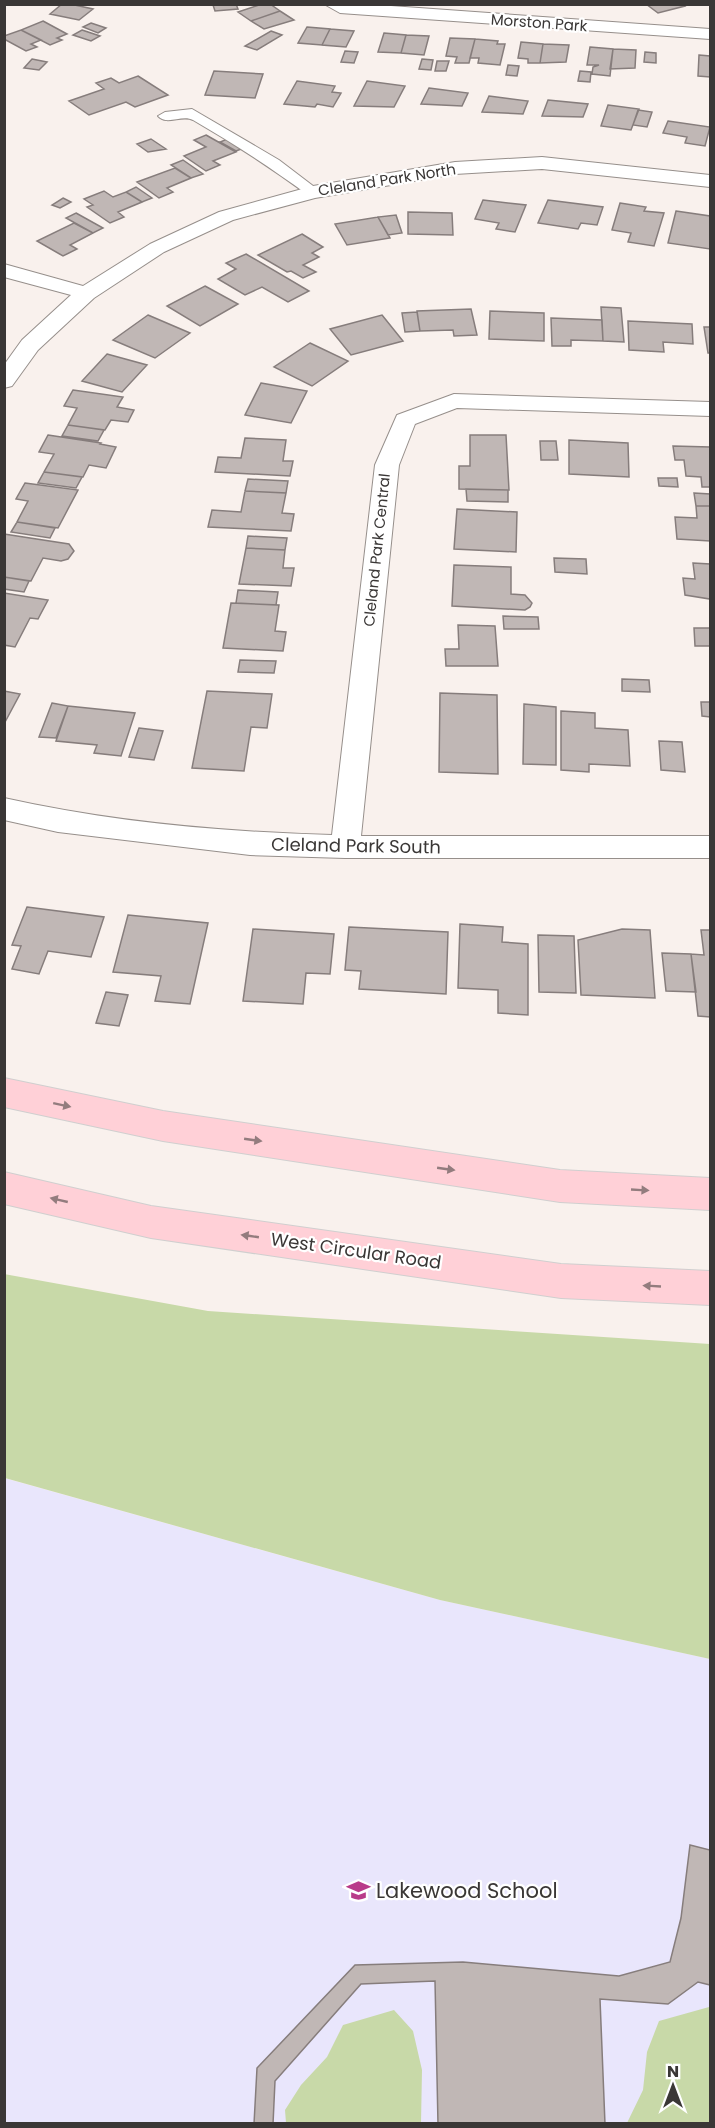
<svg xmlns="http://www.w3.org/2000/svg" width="715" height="2128" viewBox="0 0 715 2128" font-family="Poppins,sans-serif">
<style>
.education{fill:#e9e6fc}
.green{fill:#c8d9a8}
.building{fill:#c0b7b5;stroke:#867d7c;stroke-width:1.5}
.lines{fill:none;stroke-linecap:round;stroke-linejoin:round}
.service-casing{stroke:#968f8b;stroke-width:2}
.minor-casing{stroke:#968f8b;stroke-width:2}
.trunk-casing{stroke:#d0cfcf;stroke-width:2}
.service{fill:#fff;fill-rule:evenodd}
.minor{fill:#fff;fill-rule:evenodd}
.trunk{fill:#ffd0d7;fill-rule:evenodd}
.oneway{fill:#937c7e}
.labels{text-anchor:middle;stroke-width:4.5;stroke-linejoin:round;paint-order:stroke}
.far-street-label{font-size:15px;fill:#3a3736;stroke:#fff}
.street-label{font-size:18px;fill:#3a3736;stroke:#fff}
.near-poi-label{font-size:21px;fill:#3a3736;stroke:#fff;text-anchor:start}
</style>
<rect width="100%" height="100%" fill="#f9f1ed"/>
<path class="education" d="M4 1478 440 1600 710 1659V2123H5Z"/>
<path class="green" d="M4 1274 208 1311 710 1344V1659L440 1600 5 1478Z
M709 2007 710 2123H627L643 2090 647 2052 659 2021Z
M394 2010 413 2031 422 2070 421 2123H286L285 2110 301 2085 327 2057 343 2025Z"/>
<path class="building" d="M62 4H70L93 9 79 20 50 14Z
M236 4 238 9 215 11 213 5Z
M262 4H270L280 11 251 21 238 12Z
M646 4H683L685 6 658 13Z
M280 11 294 20 264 29 251 21Z
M43 21 67 34 57 38 62 40 50 45 21 30Z
M91 23 106 28 98 33 83 27Z
M307 27 330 29 322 45 298 43Z
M330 29 354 31 346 47 322 45Z
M21 30 41 40 31 44 37 47 26 51 4 39V36Z
M82 30 100 36 91 41 73 35Z
M271 31 282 35 257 50 245 46Z
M384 33 406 35 401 53 378 52Z
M406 35 429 36 424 55 401 53Z
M450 38 475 39 469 63H455L457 57 446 56Z
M475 39 498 41 497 44H505L500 65 478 63 479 58H470Z
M521 42 543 44 540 63H528V59L518 58Z
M543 44 569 45 566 62 540 63Z
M590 47 613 49 610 76 592 74 593 67 599 65H587Z
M613 49 636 50 635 68 610 69Z
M345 51 358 52 354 63 341 62Z
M645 52 656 53V63L644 62Z
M699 55 710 56V77L698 76Z
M32 59 47 62 39 70 24 68Z
M422 59 433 60 431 70 419 69Z
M437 61H449L446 71H435Z
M508 65 519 66 517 76 506 75Z
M214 71 263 74 255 98 205 95Z
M580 71 591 72 590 82 578 81Z
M138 76 168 95 135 107 126 102 89 115 69 101 104 89 96 83 111 78 119 83Z
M297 81 335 86 332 92 341 93 333 107 317 104 315 107 284 104Z
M367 81 405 86 394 107 354 106Z
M429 88 468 93 462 106 421 104Z
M489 96 528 101 523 114 482 112Z
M548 100 588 104 583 117 542 116Z
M608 105 639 109 631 130 601 126Z
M638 110 652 112 647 127 633 125Z
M668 121 710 127 705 146 685 143 687 137 663 133Z
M206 135 236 152 213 161 220 165 206 171 184 156 206 147 194 140Z
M232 137 247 147 236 151 220 142Z
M151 139 166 149 148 152 137 144Z
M183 160 203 174 191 178 171 165Z
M175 168 191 178 167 188 173 192 159 198 137 182Z
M136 187 152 198 142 202 126 192Z
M104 191 113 197 126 192 142 202 118 212 124 217 110 223 87 207 93 205 84 199Z
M63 198 71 202 60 208 52 205Z
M483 200 526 205 515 232 496 229 499 223 475 219Z
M548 200 603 207 597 225 581 223 578 229 538 223Z
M620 203 646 207 644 211 664 213 654 246 628 242 631 233 612 230Z
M676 211 710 216V249L668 243Z
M408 212 452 213 453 235 408 234Z
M76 213 103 228 93 233 66 218Z
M396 215 402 233 388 235 378 217Z
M378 217 390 238 347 245 335 224Z
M74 223 93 233 70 245 77 249 63 256 37 241Z
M302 234 323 247 312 253 319 257 303 265 316 272 303 278 291 271 287 272 258 255Z
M246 254 309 291 288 302 262 287 245 295 218 279 236 269 226 263Z
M205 286 238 304 200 326 167 306Z
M601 307 621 308 624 342 603 341Z
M471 309 477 335 454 336 453 330 420 331 417 311Z
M490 311 544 313V341L489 339Z
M417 312 420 331 405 332 402 313Z
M148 315 190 333 155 358 113 340Z
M382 315 403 341 351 355 330 329Z
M551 318 602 320 603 341 571 340V346H552Z
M628 321 692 324 693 344 663 342 664 352 629 350Z
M704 327H710V353H708Z
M310 343 348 361 312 386 274 367Z
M107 354 147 365 122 392 82 381Z
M261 383 307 391 291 423 245 415Z
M73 390 123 397 117 407 134 410 128 422 111 420 105 430 68 425 77 408 64 406Z
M68 425 104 430 98 441 62 436Z
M48 435 101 443 100 444 116 447 106 468 89 465 83 477 44 472 54 454 39 452Z
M470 435H506L509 490 459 489V466H470Z
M245 438 286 440 283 461H293L290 476 215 472 218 457 241 458Z
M569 440 628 443 629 477 569 474Z
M540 441H556L558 460H541Z
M673 446 710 447V487H702L701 477 686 476 684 460H675Z
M44 472 82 477 76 488 38 483Z
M658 478H677L678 487 659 486Z
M248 479 288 481 286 493 245 491Z
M25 483 78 490 58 528 17 522 28 501 16 499Z
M466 489 508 490V502L467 501Z
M245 491 286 493 282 513 294 514 291 531 208 527 212 510 241 512Z
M694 493 710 494V506H696Z
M696 506H710V541L677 539 675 517 697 518Z
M457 509 517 512 516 552 454 549Z
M17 522 55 528 50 538 11 532Z
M4 534 69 544 74 551 68 559 61 561 43 558 31 581 4 577Z
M248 536 287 538 285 550 246 548Z
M246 548 285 550 283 568H294L291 586 239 584Z
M554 558 586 559 587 574 555 572Z
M693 563 710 564V599L685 595 683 578 695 579Z
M454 565 511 567V594L525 595 532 603 530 607 525 610 452 606Z
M4 577 29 581 24 592 4 589Z
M238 590 278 592 276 605 236 603Z
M4 593 48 600 38 619 30 618 15 647 4 645Z
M231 603 279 605 275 631 286 632 283 651 223 648Z
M503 616 538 617 539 629H504Z
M458 625 495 626 498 666H446L445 649H459Z
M694 628H710V646H695Z
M240 660 276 661 274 673 238 672Z
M622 679 649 680 650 692 622 691Z
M4 691 20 694 4 724Z
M207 691 272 694 267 728 251 727 244 771 192 768Z
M440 693 497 695 498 774 439 772Z
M701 702H710V717L702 716Z
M52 703 68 706 56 738 39 737Z
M524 704 556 707V765L523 764Z
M68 706 135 713 121 756 94 753 97 745 56 741Z
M561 711 595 713V728L628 730 630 766 589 764V772L561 770Z
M139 728 163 731 154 760 129 757Z
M659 741 682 742 685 772 661 770Z
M27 907 104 917 91 957 48 951 39 974 12 969 21 946 12 945Z
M128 915 208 923 190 1004 155 1001 161 976 113 972Z
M460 924 503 927 502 942 528 944V1015L498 1013V990L458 988Z
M349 927 448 932 446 994 359 989 361 971 345 970Z
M253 929 334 934 330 974 306 973 303 1004 243 1001Z
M622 929 650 930 655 998 581 995 578 940Z
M701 930H710V1017L698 1016 691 954 704 955Z
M538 935 574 936 576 993 539 992Z
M662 953 691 954 696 992 666 991Z
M106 992 128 995 119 1026 96 1023Z
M690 1845 710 1850V1985L698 1982 668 2004 600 1999 605 2124H438L435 1981 361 1984 275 2081 273 2124H254L257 2068 355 1965 463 1962 619 1976 670 1962 681 1918Z"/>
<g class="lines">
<defs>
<path id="service" d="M192 109 279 160 321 192 313 197 308 195C271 168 233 143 193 120 182 114 167 126 158 116L165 112Z"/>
<path id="minor" d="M324 4H363L710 29V39L340 13Z
M542 157 710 175V187L542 169 455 174 315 198 233 220 164 252 94 298 38 350 12 386 4 388V365L22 340 71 295 4 277V264L83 286 150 244 219 212 313 186 455 162Z
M454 394 710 402V416L457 408 415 424 399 465 361 836H710V858H345L250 855 58 832 4 820V798C111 822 222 832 332 835L375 465 397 415Z"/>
<path id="trunk" d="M4 1078 163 1111 560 1170 710 1178V1210L560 1202 163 1141 4 1107Z
M4 1172 151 1206 561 1264 710 1271V1305L561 1298 151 1238 4 1204Z"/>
</defs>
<use href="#service" class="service-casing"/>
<use href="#minor" class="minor-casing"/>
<use href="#trunk" class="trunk-casing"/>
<use href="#service" class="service"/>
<use href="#minor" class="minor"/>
<use href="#trunk" class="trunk"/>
</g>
<defs><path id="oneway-solid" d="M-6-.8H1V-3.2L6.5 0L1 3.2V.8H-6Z" transform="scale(1.5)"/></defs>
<g class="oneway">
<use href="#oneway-solid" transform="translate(62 1105) rotate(12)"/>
<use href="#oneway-solid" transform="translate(253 1140) rotate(8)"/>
<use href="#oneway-solid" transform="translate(446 1169) rotate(8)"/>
<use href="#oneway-solid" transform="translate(640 1190) rotate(3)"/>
<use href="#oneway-solid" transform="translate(59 1200) rotate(-167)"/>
<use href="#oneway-solid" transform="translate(250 1236) rotate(-172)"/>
<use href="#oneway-solid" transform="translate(652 1286) rotate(-177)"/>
</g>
<defs>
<symbol id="school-bare" viewBox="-9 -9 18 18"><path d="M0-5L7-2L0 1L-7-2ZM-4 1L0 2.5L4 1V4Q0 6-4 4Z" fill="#b93b8a" stroke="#fff" stroke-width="2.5" paint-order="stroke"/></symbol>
</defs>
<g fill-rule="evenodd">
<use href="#school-bare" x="342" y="1874" width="33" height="33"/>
</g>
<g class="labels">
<g class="far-street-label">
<text transform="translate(539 23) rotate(4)" y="5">Morston Park</text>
<text transform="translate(387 180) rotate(-9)" y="5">Cleland Park North</text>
<text transform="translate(377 550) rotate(-84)" y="5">Cleland Park Central</text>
</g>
<g class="street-label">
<text transform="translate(356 846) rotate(1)" y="6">Cleland Park South</text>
<text transform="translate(356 1251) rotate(8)" y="6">West Circular Road</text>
</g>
<g class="near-poi-label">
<text x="376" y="1898">Lakewood School</text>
</g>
</g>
<rect width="715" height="2128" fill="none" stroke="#3a3736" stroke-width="12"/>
<g transform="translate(673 2086)" stroke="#ffffff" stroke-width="4.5" paint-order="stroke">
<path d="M0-4.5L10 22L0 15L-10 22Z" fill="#3a3736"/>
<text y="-9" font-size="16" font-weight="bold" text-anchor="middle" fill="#3a3736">N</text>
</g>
</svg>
